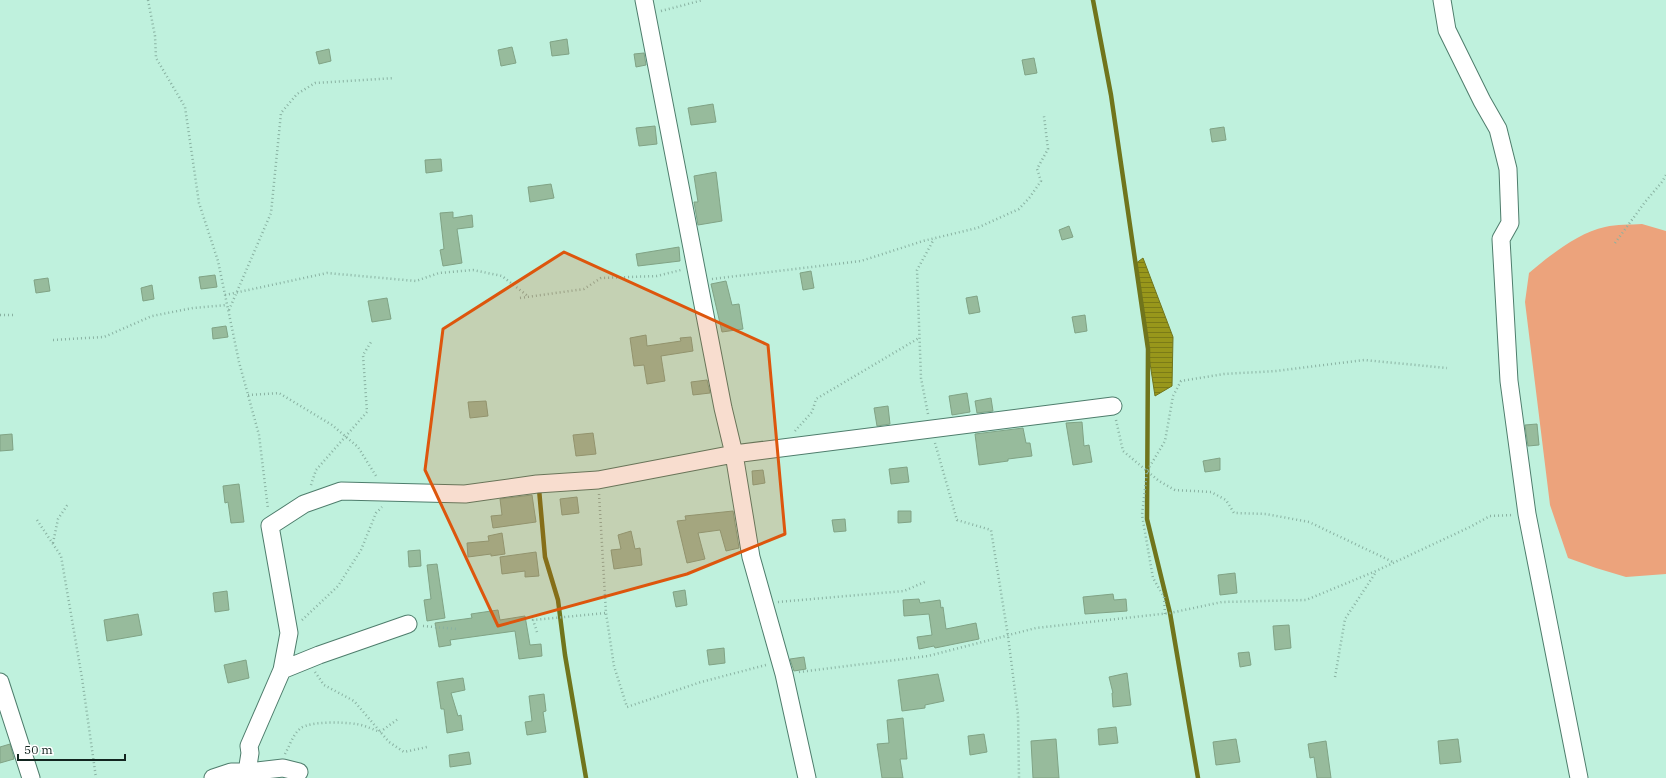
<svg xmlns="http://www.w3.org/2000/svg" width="1666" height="778" viewBox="0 0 1666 778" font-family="'IBM Plex Serif',serif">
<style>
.grass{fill:#eca37c}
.water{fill:url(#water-rules);stroke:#70751c}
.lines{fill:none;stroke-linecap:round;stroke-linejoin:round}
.stream{stroke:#70751c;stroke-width:4.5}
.building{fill:#97bb9c;stroke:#80a385}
.street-casing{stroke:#4e7d6c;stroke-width:19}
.path{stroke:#89b2a2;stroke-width:2.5;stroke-dasharray:1 3;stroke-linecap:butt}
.street{stroke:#fff;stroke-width:17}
.marked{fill:#dd560d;fill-opacity:0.2;stroke:#dd560d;stroke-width:3;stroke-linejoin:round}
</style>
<defs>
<pattern id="water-rules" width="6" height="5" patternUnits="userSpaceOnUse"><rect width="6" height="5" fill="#98971b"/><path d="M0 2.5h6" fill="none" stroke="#7b7b17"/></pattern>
</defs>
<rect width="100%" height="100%" fill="#bff1dd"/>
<path class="grass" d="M1642 224 1666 231V574L1626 577 1596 568 1568 558 1550 505 1525 302 1529 273C1549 256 1579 232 1605 227 1617 224 1630 225 1642 224Z"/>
<path class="water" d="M1143 258 1173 337 1172 386 1155 396 1135 264Z"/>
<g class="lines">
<path class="stream" d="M1093 0 1111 95 1148 349 1147 519 1170 613 1198 778
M539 489 545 557 558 600 565 655 586 778"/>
</g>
<path class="building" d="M567 39 569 54 552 56 550 42Z
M512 47 516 63 501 66 498 50Z
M329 49 331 61 319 64 316 52Z
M644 53 646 65 636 67 634 54Z
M1034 58 1037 73 1025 75 1022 60Z
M713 104 716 122 691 125 688 108Z
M655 126 657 144 639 146 636 128Z
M1224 127 1226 140 1212 142 1210 129Z
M441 159 442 171 426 173 425 160Z
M716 172 722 221 698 225 694 202H698L694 176Z
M551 184 554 198 530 202 528 187Z
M453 212V218L472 215 473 227 457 229 462 263 443 266 440 250 444 249 440 213Z
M1069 226 1073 237 1062 240 1059 230Z
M679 247 680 261 638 266 636 254Z
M811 271 814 288 803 290 800 273Z
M215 275 217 287 201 289 199 277Z
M48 278 50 291 36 293 34 280Z
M726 281 732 305 739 304 743 329 722 332 711 284Z
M152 285 154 299 143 301 141 288Z
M977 296 980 312 969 314 966 298Z
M387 298 391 319 372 322 368 301Z
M1085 315 1087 331 1075 333 1072 317Z
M226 326 228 337 213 339 212 328Z
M646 335 647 346 681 341 680 338 691 337 693 351 661 356 665 381 647 384 644 365 634 366 630 338Z
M707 380 710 393 693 395 691 382Z
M967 393 970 412 952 415 949 396Z
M991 398 993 411 977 413 975 401Z
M486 401 488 416 470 418 468 402Z
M888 406 890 424 877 426 874 408Z
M1082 422 1084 446 1089 445 1092 462 1073 465 1066 423Z
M1537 424 1539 445 1528 446 1525 425Z
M1023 428 1026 443H1030L1032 456 1008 459V461L979 465 975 434Z
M593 433 596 454 576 456 573 435Z
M12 434 13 450 0 451V435Z
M1220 458V470L1205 472 1203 461Z
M907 467 909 482 891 484 889 469Z
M763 470 765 483 753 485 752 471Z
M239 484 244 522 231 523 228 502 225 503 223 486Z
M532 495 536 522 493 528 491 516 502 515 500 499Z
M577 497 579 513 562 515 560 499Z
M733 511 739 548 726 551 720 530 698 533 705 559 687 563 677 521 686 520 685 516Z
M898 511H911V522L898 523Z
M845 519 846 531 834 532 832 520Z
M631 531 635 549 640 548 642 565 614 569 611 550 621 549 618 535Z
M502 533 505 554 491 556V554L468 557 467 543 489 541 488 536Z
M420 550 421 566 409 567 408 551Z
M536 552 539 576 525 577V571L502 574 500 557Z
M437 564 445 618 427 621 424 600 431 599 427 565Z
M1235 573 1237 593 1220 595 1218 575Z
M685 590 687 605 676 607 673 592Z
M227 591 229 610 215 612 213 593Z
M1113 594 1114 600 1126 599 1127 611 1085 614 1083 597Z
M919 599 920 603 940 600 941 608 943 607 946 629 976 623 979 639 935 648 934 646 919 649 917 637 932 635 929 614 904 616 903 600Z
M498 610 500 620 525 616 530 645 541 644 542 656 519 659 515 631 450 640 451 645 439 647 435 623 472 618 471 614Z
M138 614 142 635 107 641 104 620Z
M1289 625 1291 648 1275 650 1273 626Z
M724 648 725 663 709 665 707 650Z
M1249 652 1251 665 1240 667 1238 653Z
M804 657 806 669 794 671 790 659Z
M246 660 249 678 228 683 224 665Z
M1127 673 1131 705 1113 707 1112 693H1113L1109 677Z
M938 674 944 701 925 705V708L902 711 898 680Z
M463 678 465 690 451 693 458 716 461 715 463 730 447 733 444 709H441L437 682Z
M544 694 546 711 543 712 546 732 527 735 525 722 532 721 529 696Z
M903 718 907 759H900L903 778H882L877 744 889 743 887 720Z
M1116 727 1118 743 1099 745 1098 729Z
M984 734 987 752 970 755 968 736Z
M1056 739 1059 778H1033L1031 741Z
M1236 739 1240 762 1216 765 1213 742Z
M1458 739 1461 762 1440 764 1438 741Z
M1326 741 1331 778H1317L1314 757 1310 758 1308 744Z
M10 744 14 759 0 763V747Z
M469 752 471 764 450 767 449 755Z"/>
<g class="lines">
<defs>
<path id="street" d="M644 0 723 408 734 454 751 557 784 674 807 778
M1442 0 1447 30 1482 101 1498 129 1508 169 1510 223 1501 239 1509 381 1527 514 1579 778
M282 670 319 655 408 624
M0 682 31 778
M213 778 231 772H247L250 753 249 746 282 670 289 633 270 526 304 504 341 491 465 494 537 484 598 480 734 454 1113 406
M248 778 247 772 283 768 299 772"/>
</defs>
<use href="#street" class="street-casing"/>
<path class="path" d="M148 0 155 36 156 58 185 107 199 203 218 261 239 362 259 435 268 509
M661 11 703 0
M1615 243 1645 202 1662 182 1666 175
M712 279 861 261 923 241 977 228 1019 209 1030 197 1041 181 1037 169 1048 149 1044 116
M225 295 327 273 416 281 439 273 473 270 502 276 529 297
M520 298 584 289 601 278 657 276 681 270
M229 310 271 213 281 113 297 94 315 83 394 78
M0 315H14
M53 340 104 337 152 316 193 308 227 305
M248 395 279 393 332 425 358 447 376 476
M928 414 921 378 917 270 934 239
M1116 420 1123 451 1159 481 1175 490 1211 492 1226 500 1234 513 1266 514 1309 522 1393 562
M795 431 812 412 816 399 919 338
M935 443 957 520 991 530 1008 636 1018 715 1019 778
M311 485 316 470 367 412 363 355 371 342
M599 494 606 613 614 666 627 707 701 682 766 665
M37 520 61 556 82 678 96 778
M53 543 58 519 68 504
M778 602 904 591 927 581
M1165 614 1164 597 1153 578 1142 515 1147 471 1165 441 1173 396 1181 381 1224 374 1276 371 1364 360 1447 368
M302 620 338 586 361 550 376 513 382 507
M423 626 457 629
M537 632 533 620 606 613
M315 672 324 685 354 701 389 742 404 752 427 747
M799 672 928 656 1036 628 1170 613 1222 602 1306 600 1376 571 1470 527 1490 516 1513 515
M1335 677 1345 619 1376 572
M285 754C290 745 293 734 301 728 311 721 344 722 356 724 364 725 372 729 380 732L398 719"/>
<use href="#street" class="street"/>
</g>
<path class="marked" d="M564 252 768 345 785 534 687 574 498 626 425 470 443 329Z"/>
<path d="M18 754v6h107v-6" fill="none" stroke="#12251f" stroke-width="2"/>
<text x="24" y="754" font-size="12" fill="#12251f" stroke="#ffffff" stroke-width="3" paint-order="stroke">50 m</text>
</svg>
